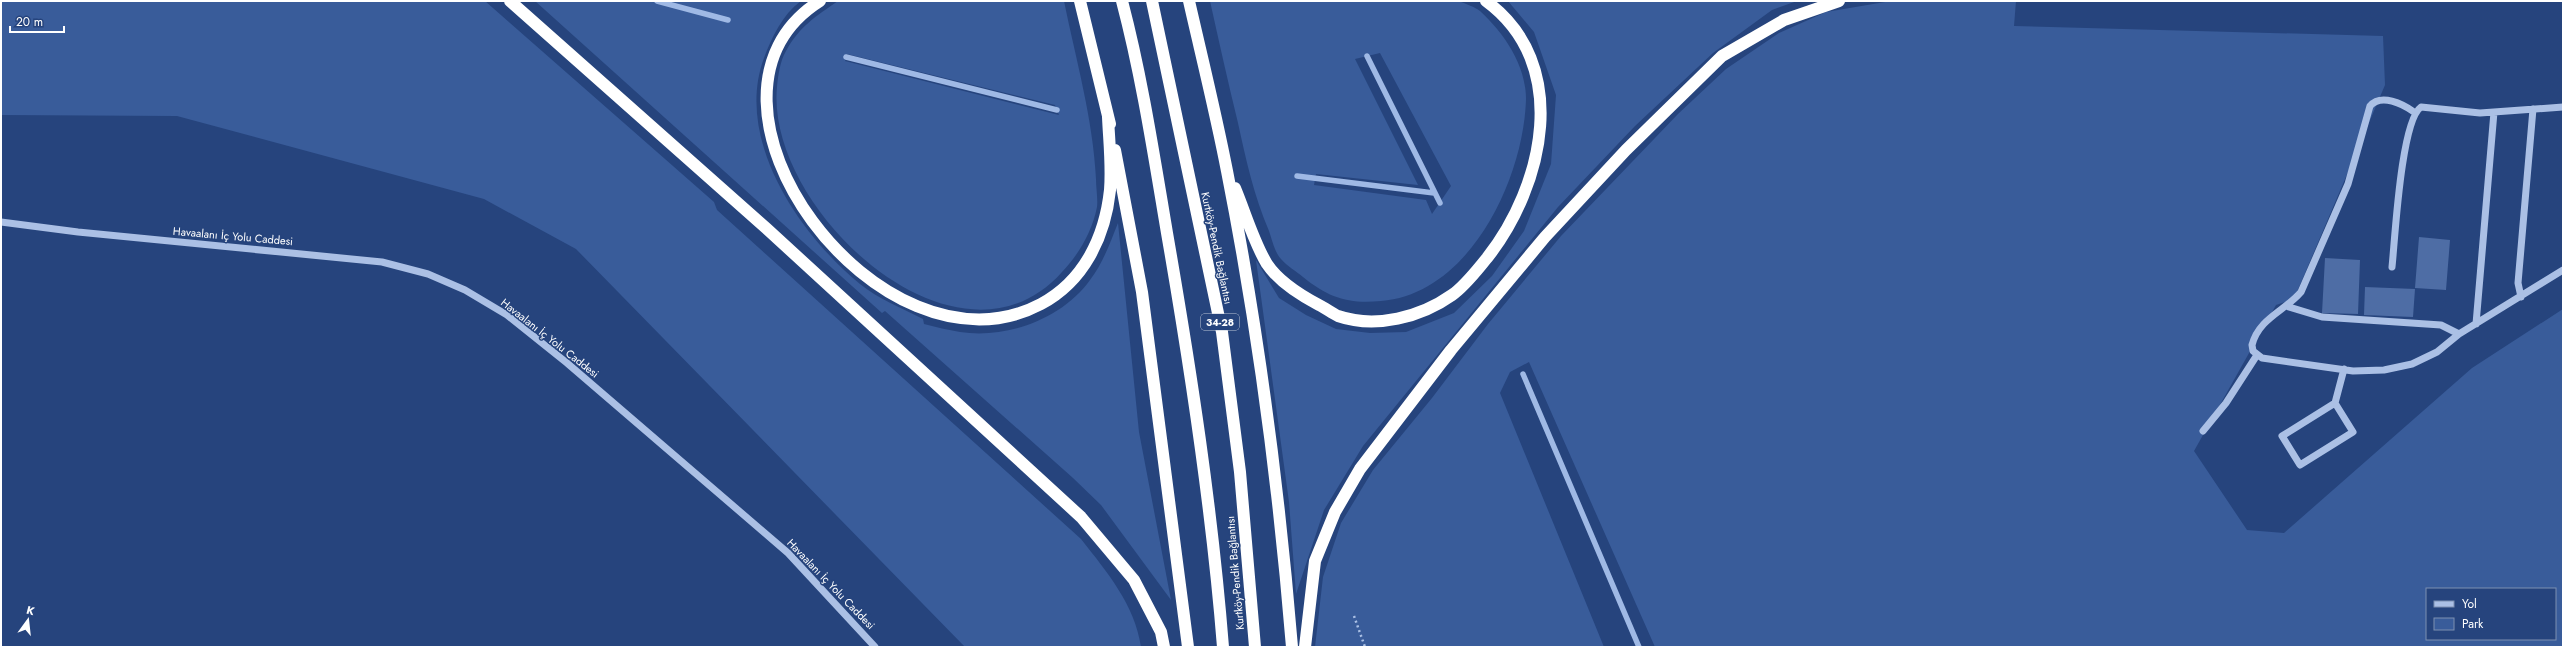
<svg xmlns="http://www.w3.org/2000/svg" width="2564" height="648" viewBox="0 0 2564 648" font-family="Jost,sans-serif">
<style>
.green{fill:#395c9a;fill-rule:evenodd}
.lines{fill:none;stroke-linecap:round;stroke-linejoin:round}
.stream{stroke:#9fb9e5;stroke-width:5.5}
.building{fill:#4e6da5}
.path{stroke:#abc0e5;stroke-width:2.5;stroke-dasharray:2 3;stroke-linecap:butt}
.minor{stroke:#abc0e5;stroke-width:7}
.highway{stroke:#fff;stroke-width:12}
.labels{text-anchor:middle;stroke-width:3;stroke-linejoin:round;paint-order:stroke}
.shield{fill:#26447d;stroke:#bec7d8;stroke-width:1}
.shield-label{font-size:10px;font-weight:bold;fill:#fff}
.street-label{font-size:11px;fill:#fff;stroke:#26447d}
</style>
<rect width="100%" height="100%" fill="#26447d"/>
<path class="green" d="M1 1H485L714 202 717 210 1081 539C1107 572 1135 605 1141 647H965L576 249 484 199 177 116 1 115Z
M535 1H801C782 15 772 37 764 58 734 139 799 234 860 284 878 299 902 308 923 319L924 324C936 327 948 330 960 332 1007 339 1062 319 1090 280 1103 263 1110 243 1118 223L1139 432 1171 600 1101 505 1073 478 885 311 882 313Z
M838 1H1064C1076 60 1093 119 1096 179 1096 188 1098 199 1097 207 1092 232 1079 254 1062 272 959 388 765 210 777 87 778 76 780 61 786 51 799 27 816 16 838 1ZM847 54 1055 105 1059 115 845 61Z
M1210 1H1459C1466 4 1475 7 1480 11 1504 33 1526 65 1526 99 1524 178 1470 294 1381 301 1348 304 1329 298 1303 277 1296 271 1287 266 1281 259 1275 253 1272 240 1269 231 1254 196 1246 160 1238 123 1228 82 1219 42 1210 1ZM1380 53 1451 186 1432 214 1426 200 1314 185 1316 174 1418 185 1355 59Z
M1508 1H1797L1772 10 1713 53 1635 126 1558 207 1363 446 1324 510 1296 594 1289 502 1256 260 1279 298 1306 315 1336 329 1370 333 1406 332 1454 313 1492 276 1524 231 1551 164 1556 95 1534 32Z
M1891 1H2016L2014 26 2383 36 2385 85 2294 299 2276 305 2194 451 2247 530 2284 533 2472 368 2563 309V647H1655L1529 362 1510 372 1500 393 1604 647H1315L1323 577 1341 523 1373 470 1432 398 1488 324 1561 236 1678 114 1726 69 1779 33 1826 12ZM2427 589H2555V639H2427Z"/>
<g class="lines">
<path class="stream" d="M657 1 728 20
M1367 56 1440 203
M846 57 1057 110
M1297 176 1434 193
M1523 374 1639 647"/>
</g>
<path class="building" d="M2419 237 2450 240 2446 290 2415 288Z
M2325 258 2360 260 2358 314 2322 313Z
M2365 287 2415 289 2413 317 2364 315Z"/>
<g class="lines">
<path class="path" d="M1354 616 1365 647"/>
<path class="minor" d="M2414 112C2403 104 2381 93 2370 106L2348 184 2301 292C2285 311 2259 318 2252 345L2253 351 2262 358 2353 371 2384 370 2412 364 2437 352 2459 334 2563 270
M1 222 78 232 382 262 428 274 465 290 507 315 567 363 788 553 875 647
M2392 267C2395 239 2401 121 2421 107L2480 113 2563 107
M2521 297 2518 283 2533 109
M2286 306 2322 317 2441 325 2459 334
M2476 324 2494 112
M2335 403 2353 432 2300 465 2282 436 2335 403 2344 369
M2203 431 2226 403 2257 355"/>
<path class="highway" d="M510 1 766 228 1081 517 1134 580 1161 632 1164 647
M820 1C665 99 881 389 1041 304 1084 281 1105 237 1110 190 1112 166 1109 140 1108 117
M1080 1 1110 124
M1122 1C1142 77 1154 156 1167 233 1191 371 1212 508 1223 647
M1152 1 1222 332 1240 472 1255 647
M1189 1C1202 58 1216 114 1227 171 1258 328 1279 488 1292 647
M1115 150 1142 292 1188 647
M1235 188C1245 212 1254 243 1267 264 1279 282 1300 295 1319 305 1325 308 1332 313 1338 316 1376 329 1421 317 1452 295 1465 286 1477 270 1487 258 1544 186 1572 64 1486 1
M1305 647 1315 561 1335 512 1360 469 1451 350 1545 237 1626 150 1722 56 1784 20 1839 1"/>
</g>
<g class="labels">
<rect class="shield" x="1201" y="314" width="38" height="16" rx="3"/>
<g class="shield-label">
<text x="1220" y="326">34-28</text>
</g>
<g class="street-label">
<text transform="translate(233 236) rotate(5)" y="4">Havaalanı İç Yolu Caddesi</text>
<text transform="translate(1217 248) rotate(78)" y="4">Kurtköy-Pendik Bağlantısı</text>
<text transform="translate(550 338) rotate(38)" y="4">Havaalanı İç Yolu Caddesi</text>
<text transform="translate(1235 573) rotate(-95)" y="4">Kurtköy-Pendik Bağlantısı</text>
<text transform="translate(831 584) rotate(46)" y="4">Havaalanı İç Yolu Caddesi</text>
</g>
</g>
<rect width="2564" height="648" fill="none" stroke="#ffffff" stroke-width="4"/>
<rect x="2426" y="588" width="130" height="52" fill="#26447d" stroke="#7d8fb1"/>
<rect x="2434" y="601" width="20" height="6" fill="#abc0e5" stroke="#7d8fb1"/>
<text x="2462" y="608" font-size="12" fill="#ffffff">Yol</text>
<rect x="2434" y="618" width="20" height="12" fill="#395c9a" stroke="#7d8fb1"/>
<text x="2462" y="628" font-size="12" fill="#ffffff">Park</text>
<g transform="translate(28 620) rotate(15)" stroke="#26447d" stroke-width="3" paint-order="stroke">
<path d="M0-3L7 15L0 10L-7 15Z" fill="#ffffff"/>
<text y="-6" font-size="11" font-weight="bold" text-anchor="middle" fill="#ffffff">K</text>
</g>
<path d="M10 26v6h54v-6" fill="none" stroke="#ffffff" stroke-width="2"/>
<text x="16" y="26" font-size="12" fill="#ffffff" stroke="#26447d" stroke-width="3" paint-order="stroke">20 m</text>
</svg>
